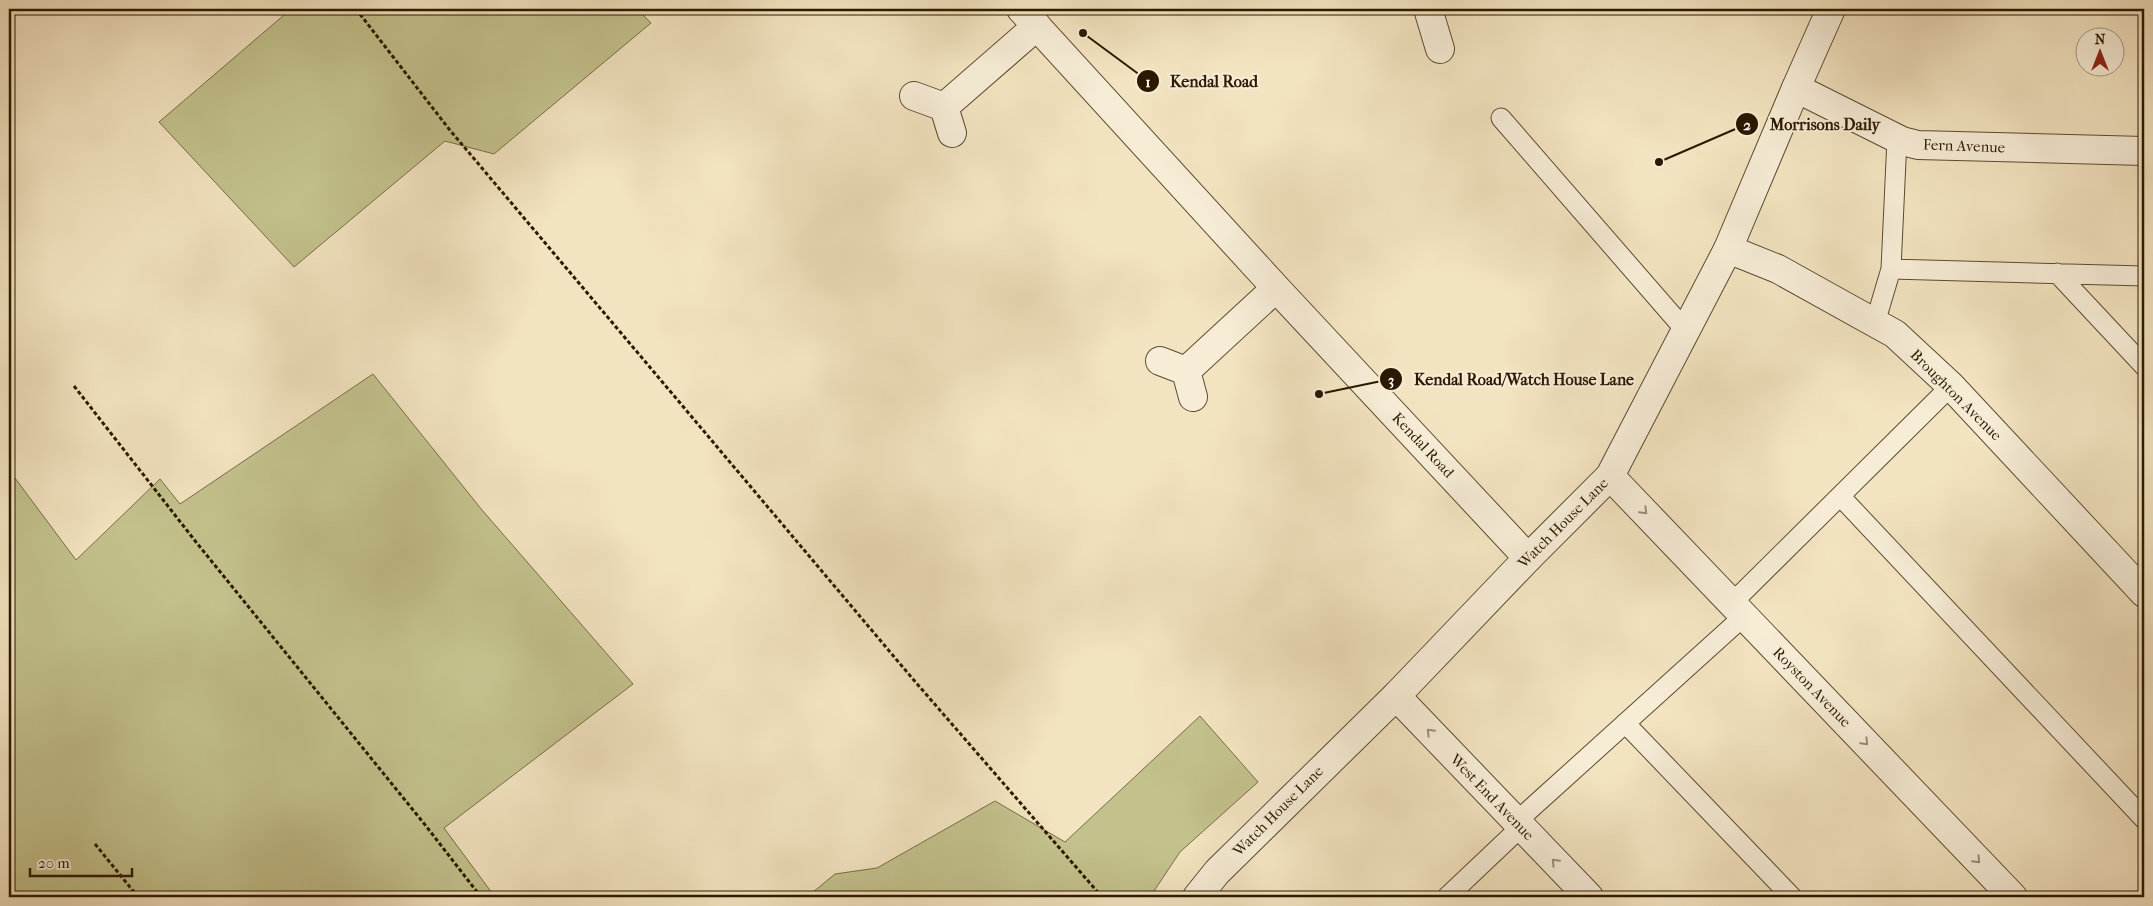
<svg xmlns="http://www.w3.org/2000/svg" width="2153" height="906" viewBox="0 0 2153 906" font-family="'IM FELL French Canon',serif">
<style>
.green{fill:#c3c28d;stroke:#776d46}
.lines{fill:none;stroke-linecap:round;stroke-linejoin:round}
.service-casing{stroke:#5d4b30;stroke-width:21}
.minor-casing{stroke:#5d4b30;stroke-width:30}
.tertiary-casing{stroke:#5d4b30;stroke-width:30}
.path{stroke:#2b1800;stroke-width:3;stroke-dasharray:4 2.5;stroke-linecap:butt}
.service{stroke:#f7edd7;stroke-width:19}
.minor{stroke:#f7edd7;stroke-width:28}
.tertiary{stroke:#f7edd7;stroke-width:28}
.oneway{stroke:#9b8d76}
.labels{text-anchor:middle;stroke-width:4;stroke-linejoin:round;paint-order:stroke}
.street-label{font-size:15px;fill:#2b1800;stroke:#f7edd7}
.leader{fill:none;stroke:#2b1800;stroke-width:2}
.callout-dot{fill:#2b1800;stroke:#f7edd7;stroke-width:2}
.mark-label{font-size:15px;text-anchor:middle;font-weight:bold;fill:#fff}
.callout-label{font-size:16px;text-anchor:middle;font-weight:bold;fill:#2b1800;stroke:#f7edd7;stroke-width:4;stroke-linejoin:round;paint-order:stroke}
</style>
<rect width="100%" height="100%" fill="#f3e4c1"/>
<filter id="stains"><feTurbulence type="fractalNoise" baseFrequency=".004" numOctaves="4"/><feColorMatrix values="0 0 0 0 .2 0 0 0 0 .09 0 0 0 0 .02 0 0 0 .5 -.17"/></filter>
<radialGradient id="worn" r=".72"><stop offset=".6" stop-color="#630" stop-opacity="0"/><stop offset="1" stop-color="#630" stop-opacity=".3"/></radialGradient>
<path class="green" d="M291 9H637L651 23 494 154 445 141 294 267 159 122Z
M373 374 482 510 633 684 444 828 495 897H9V470L76 560 160 479 180 504Z
M1200 716 1258 782 1180 852 1150 897H807L835 874 877 868 995 801 1065 842Z"/>
<g class="lines">
<defs>
<path id="service" d="M1501 118 1686 331
M1891 269 2144 276
M2057 273 2144 366
M1875 323 1891 269 1897 139
M1841 497 2144 819
M1732 603 1951 386
M1625 723 1792 897
M1516 822 1744 616
M1447 897 1521 827"/>
<path id="minor" d="M1021 9 1276 288 1528 558
M1428 9 1440 49
M1796 88 1902 141 1918 145 2144 151
M914 96 944 107 952 133
M944 107 1037 26
M1728 249 1778 269 1895 334 1951 386 2144 593
M1160 361 1186 371 1193 397
M1186 371 1276 288
M1610 476 2013 897
M1396 696 1589 897"/>
<path id="tertiary" d="M1197 897 1217 872 1396 696 1528 558 1610 476 1728 249 1796 88 1831 9"/>
</defs>
<use href="#service" class="service-casing"/>
<use href="#minor" class="minor-casing"/>
<use href="#tertiary" class="tertiary-casing"/>
<path class="path" d="M356 9 449 129 912 678 1102 897
M74 386 196 542 426 826 481 897
M95 844 138 897"/>
<use href="#service" class="service"/>
<use href="#minor" class="minor"/>
<use href="#tertiary" class="tertiary"/>
</g>
<defs><path id="oneway-chevron" d="M-2-3.5L2.5 0L-2 3.5" fill="none" stroke-width="1.6" stroke-linecap="round" stroke-linejoin="round" transform="scale(1.25)"/></defs>
<g class="oneway">
<use href="#oneway-chevron" transform="translate(1644 511) rotate(46)"/>
<use href="#oneway-chevron" transform="translate(1430 732) rotate(-134)"/>
<use href="#oneway-chevron" transform="translate(1865 742) rotate(46)"/>
<use href="#oneway-chevron" transform="translate(1977 860) rotate(46)"/>
<use href="#oneway-chevron" transform="translate(1555 862) rotate(-134)"/>
</g>
<g class="labels">
<g class="street-label">
<text transform="translate(1964 146) rotate(2)" y="5">Fern Avenue</text>
<text transform="translate(1956 395) rotate(45)" y="5">Broughton Avenue</text>
<text transform="translate(1423 445) rotate(47)" y="5">Kendal Road</text>
<text transform="translate(1563 523) rotate(-45)" y="5">Watch House Lane</text>
<text transform="translate(1812 687) rotate(46)" y="5">Royston Avenue</text>
<text transform="translate(1492 797) rotate(46)" y="5">West End Avenue</text>
<text transform="translate(1278 811) rotate(-45)" y="5">Watch House Lane</text>
</g>
</g>
<path class="leader" d="M1083 33L1148 81M1659 162L1747 124M1319 394L1391 379"/>
<g class="callout-dot">
<circle cx="1083" cy="33" r="5"/>
<circle cx="1659" cy="162" r="5"/>
<circle cx="1319" cy="394" r="5"/>
<circle cx="1148" cy="81" r="12"/>
<circle cx="1747" cy="124" r="12"/>
<circle cx="1391" cy="379" r="12"/>
</g>
<g class="mark-label">
<text x="1148" y="87">1</text>
<text x="1747" y="130">2</text>
<text x="1391" y="385">3</text>
</g>
<g class="callout-label">
<text x="1214" y="87">Kendal Road</text>
<text x="1825" y="130">Morrisons Daily</text>
<text x="1524" y="385">Kendal Road/Watch House Lane</text>
</g>
<rect width="2153" height="906" fill="none" stroke="#f3e4c1" stroke-width="30"/>
<rect x="10" y="10" width="2133" height="886" fill="none" stroke="#2b1800" stroke-width="2.5"/>
<rect x="15" y="15" width="2123" height="876" fill="none" stroke="#2b1800"/>
<g transform="translate(2100 52)"><circle r="24" fill="#f7edd7" stroke="#a59881"/>
<path d="M0-4L9 19L0 12L-9 19Z" fill="#8f2418"/>
<text y="-8" font-size="14" font-weight="bold" text-anchor="middle" fill="#2b1800">N</text>
</g>
<path d="M30 868v8h102v-8" fill="none" stroke="#2b1800" stroke-width="2.5"/>
<text x="38" y="868" font-size="15" fill="#2b1800" stroke="#f7edd7" stroke-width="4" paint-order="stroke">20 m</text>
<rect width="100%" height="100%" filter="url(#stains)"/>
<rect width="100%" height="100%" fill="url(#worn)"/>
</svg>
